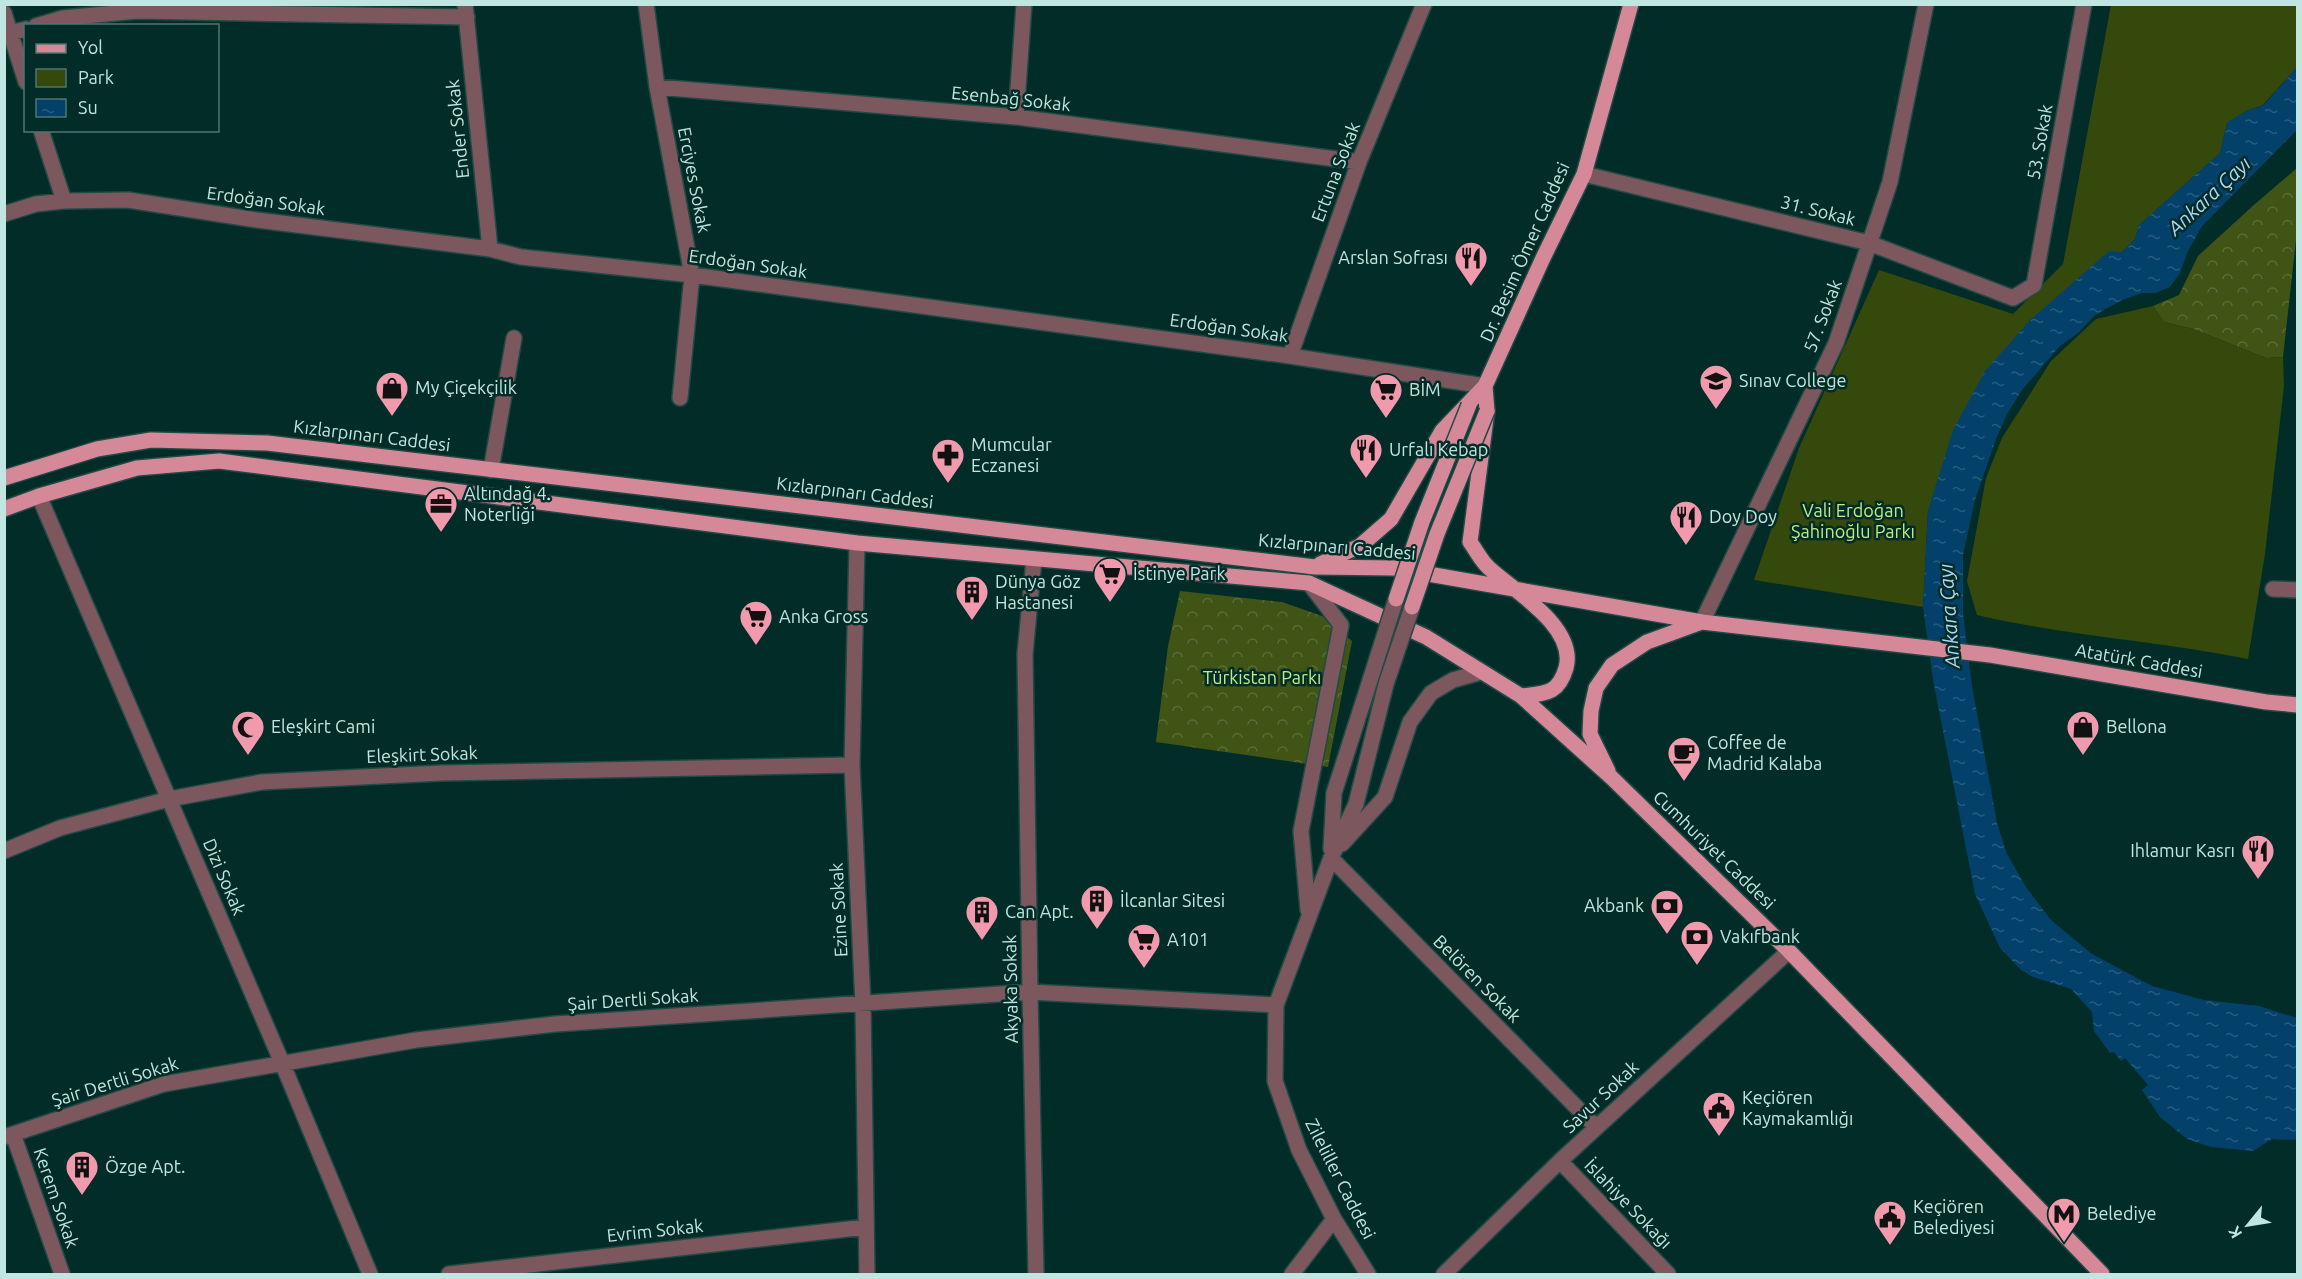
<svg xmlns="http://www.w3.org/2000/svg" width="2302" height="1279" viewBox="0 0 2302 1279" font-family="Ubuntu,sans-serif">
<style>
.forest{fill:url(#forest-crowns)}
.green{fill:#36490d}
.water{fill:url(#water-ripples)}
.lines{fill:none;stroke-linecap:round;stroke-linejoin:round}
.minor-casing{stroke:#204a45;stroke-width:18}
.major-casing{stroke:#204a45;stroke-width:18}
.minor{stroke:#7c575e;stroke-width:15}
.major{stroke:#d58898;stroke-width:15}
.minor-bridge-casing{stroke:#204a45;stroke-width:18;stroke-linecap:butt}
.major-bridge-casing{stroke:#204a45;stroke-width:18;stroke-linecap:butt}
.minor-bridge{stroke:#7c575e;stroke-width:15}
.major-bridge{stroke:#d58898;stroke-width:15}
.labels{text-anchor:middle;stroke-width:5;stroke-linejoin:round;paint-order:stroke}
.street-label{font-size:18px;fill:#c1e5e0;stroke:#012c28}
.poi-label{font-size:18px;fill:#c1e5e0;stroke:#012c28;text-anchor:start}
.park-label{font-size:18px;fill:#c3eb7e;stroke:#012c28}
.water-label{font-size:20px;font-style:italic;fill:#b2d5f4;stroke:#012c28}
</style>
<defs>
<pattern id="forest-crowns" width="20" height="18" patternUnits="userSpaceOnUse" patternTransform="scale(1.5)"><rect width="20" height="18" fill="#405416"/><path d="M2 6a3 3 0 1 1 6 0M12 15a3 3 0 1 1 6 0" fill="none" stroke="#5a6c38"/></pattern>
<pattern id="water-ripples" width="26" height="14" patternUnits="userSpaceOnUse" patternTransform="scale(1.5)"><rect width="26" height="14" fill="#03416a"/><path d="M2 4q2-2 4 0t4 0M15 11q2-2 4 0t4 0" fill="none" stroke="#265c7f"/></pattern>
</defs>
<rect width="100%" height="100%" fill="#012c28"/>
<path class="forest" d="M2297 168V231L2283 357 2266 358 2193 329 2164 322 2153 306 2179 295 2198 256 2255 204Z
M1180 591 1282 602 1322 616 1352 641 1328 767 1156 742 1168 646Z"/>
<path class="green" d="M2111 5H2297V67L2263 105 2246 111 2227 123 2220 153 2139 225 2135 239 2122 252 2030 320 1928 510 1923 607 1754 580 1799 448 1879 270 2013 314 2063 264Z
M2153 306 2164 322 2193 329 2266 358 2283 357 2284 386 2265 554 2248 659C2158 641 2067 636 1977 615L1967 581 1986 478 2002 438 2051 361 2096 319Z"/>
<path class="water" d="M2297 67V130L2202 226 2188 251 2180 273 2170 287 2155 293H2142L2122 300 2095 315 2078 333 2059 347 2022 390 2006 416 1996 439 1975 500 1963 555V614L1972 686 1997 823 2007 854 2026 887 2051 920 2092 954 2152 986 2204 1000 2259 1006 2297 1018V1137L2295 1140 2272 1139 2253 1151 2211 1147 2187 1139 2160 1117 2142 1090 2148 1085 2125 1058 2121 1061 2114 1052 2110 1053 2094 1031 2092 1012 2071 989 2033 977 2021 970 2000 948 1975 894 1933 680 1923 607 1928 510 1953 430 1985 371 2030 320 2109 251 2122 252 2135 239 2139 225 2220 153 2227 123 2246 111 2264 105Z"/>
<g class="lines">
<defs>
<path id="minor" d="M465 4 490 249
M646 4 657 87 692 275 680 398
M4 13 26 82
M36 26 63 18 137 11 467 17
M10 33 26 29
M657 87 1016 117 1359 162
M1016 117 1024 4
M41 130 64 201
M1584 174 1869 243 2013 298 2034 285 2084 4
M4 214 36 204 64 201 128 200 257 220 490 249 521 257 692 275 1290 356 1485 386
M1290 356 1359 162 1424 4
M491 470 514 338
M39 496 283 1065 370 1274
M857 543 852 765 863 1005 867 1274
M1034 559 1025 654 1030 992 1036 1274
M2273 589 2298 590
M1702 622 1836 343 1890 182 1926 4
M1356 804 1331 858 1276 1005 1275 1081 1299 1150 1334 1219 1368 1274
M1342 844 1385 797 1410 722 1431 693 1453 680 1481 672
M1331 849 1334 793
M4 851 60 828 169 799 262 782 441 773 852 765
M1331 858 1596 1127
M1308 910 1301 831 1341 625 1309 583
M13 1134 62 1274
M4 1137 164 1084 416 1040 555 1024 1030 992 1276 1005
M1560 1161 1668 1274
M449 1274 866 1227
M1292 1274 1334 1219
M1444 1274 1560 1161 1789 951"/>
<path id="major" d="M4 478 97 449 151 440 267 443 1315 567 1394 568 1702 622 1990 655 2266 702 2298 705
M4 509 39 496 137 468 219 461 857 543 1309 583 1426 637 1521 696 1612 778 1789 951 2102 1274
M1320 564 1360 546 1391 519 1442 431 1485 386
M1521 696C1545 693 1558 695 1566 668 1577 627 1514 591 1489 568 1481 561 1476 550 1470 542L1487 411 1485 386 1543 258 1584 174 1631 4
M1608 771 1590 734 1591 711 1596 688 1612 665 1647 642 1699 623"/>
</defs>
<use href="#minor" class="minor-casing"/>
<use href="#major" class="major-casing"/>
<use href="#minor" class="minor"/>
<use href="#major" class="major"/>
<defs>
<path id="minor-bridge" d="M1334 793 1396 599
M1356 804 1386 684 1412 607"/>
<path id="major-bridge" d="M1396 599 1422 522 1469 405
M1412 607 1437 534 1487 411"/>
</defs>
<use href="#minor-bridge" class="minor-bridge-casing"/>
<use href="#major-bridge" class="major-bridge-casing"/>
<use href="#minor-bridge" class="minor-bridge"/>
<use href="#major-bridge" class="major-bridge"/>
</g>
<defs>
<symbol id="restaurant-pin" viewBox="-11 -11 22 30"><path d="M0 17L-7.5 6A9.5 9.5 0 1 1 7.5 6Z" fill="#f29aad" stroke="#012c28"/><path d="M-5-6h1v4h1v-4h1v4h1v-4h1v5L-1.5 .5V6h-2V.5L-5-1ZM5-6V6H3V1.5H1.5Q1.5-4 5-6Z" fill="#111"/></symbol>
<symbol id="school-pin" viewBox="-11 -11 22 30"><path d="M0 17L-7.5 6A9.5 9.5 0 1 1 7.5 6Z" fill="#f29aad" stroke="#012c28"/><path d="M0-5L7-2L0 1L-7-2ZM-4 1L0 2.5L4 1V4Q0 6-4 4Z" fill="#111"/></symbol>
<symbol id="shop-pin" viewBox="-11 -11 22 30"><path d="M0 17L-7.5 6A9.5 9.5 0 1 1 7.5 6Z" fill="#f29aad" stroke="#012c28"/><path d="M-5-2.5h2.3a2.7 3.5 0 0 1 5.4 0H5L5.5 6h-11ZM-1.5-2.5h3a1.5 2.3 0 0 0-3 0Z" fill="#111"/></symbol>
<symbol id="supermarket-pin" viewBox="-11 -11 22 30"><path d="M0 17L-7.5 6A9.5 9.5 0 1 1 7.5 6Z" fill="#f29aad" stroke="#012c28"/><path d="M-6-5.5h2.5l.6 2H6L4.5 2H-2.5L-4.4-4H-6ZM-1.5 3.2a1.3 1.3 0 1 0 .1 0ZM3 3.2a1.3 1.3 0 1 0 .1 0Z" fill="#111"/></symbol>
<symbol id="pharmacy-pin" viewBox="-11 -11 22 30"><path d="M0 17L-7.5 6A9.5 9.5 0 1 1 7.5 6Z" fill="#f29aad" stroke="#012c28"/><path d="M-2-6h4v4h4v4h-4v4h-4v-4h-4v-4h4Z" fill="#111"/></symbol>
<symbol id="office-pin" viewBox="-11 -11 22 30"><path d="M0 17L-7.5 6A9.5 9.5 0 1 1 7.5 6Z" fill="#f29aad" stroke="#012c28"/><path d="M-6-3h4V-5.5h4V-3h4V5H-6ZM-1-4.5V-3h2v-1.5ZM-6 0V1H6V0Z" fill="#111"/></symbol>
<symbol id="building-pin" viewBox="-11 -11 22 30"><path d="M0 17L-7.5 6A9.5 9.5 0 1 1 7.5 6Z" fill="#f29aad" stroke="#012c28"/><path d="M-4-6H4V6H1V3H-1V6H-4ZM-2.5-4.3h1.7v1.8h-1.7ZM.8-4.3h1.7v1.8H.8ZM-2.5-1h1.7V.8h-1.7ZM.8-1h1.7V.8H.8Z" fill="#111"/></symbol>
<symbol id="mosque-pin" viewBox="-11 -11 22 30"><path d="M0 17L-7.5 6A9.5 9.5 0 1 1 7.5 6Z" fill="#f29aad" stroke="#012c28"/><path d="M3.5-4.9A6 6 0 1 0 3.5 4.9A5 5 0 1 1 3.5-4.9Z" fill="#111"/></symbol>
<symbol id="cafe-pin" viewBox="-11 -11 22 30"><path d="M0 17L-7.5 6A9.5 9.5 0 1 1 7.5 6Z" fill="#f29aad" stroke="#012c28"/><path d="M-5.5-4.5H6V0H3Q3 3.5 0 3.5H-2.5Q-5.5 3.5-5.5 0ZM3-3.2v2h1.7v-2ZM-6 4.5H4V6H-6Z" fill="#111"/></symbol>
<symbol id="bank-pin" viewBox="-11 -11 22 30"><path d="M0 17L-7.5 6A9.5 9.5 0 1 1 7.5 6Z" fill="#f29aad" stroke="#012c28"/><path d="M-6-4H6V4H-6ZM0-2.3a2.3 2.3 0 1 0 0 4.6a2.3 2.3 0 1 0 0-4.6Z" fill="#111"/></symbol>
<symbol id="civic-pin" viewBox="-11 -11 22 30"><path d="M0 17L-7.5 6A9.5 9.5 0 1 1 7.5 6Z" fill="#f29aad" stroke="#012c28"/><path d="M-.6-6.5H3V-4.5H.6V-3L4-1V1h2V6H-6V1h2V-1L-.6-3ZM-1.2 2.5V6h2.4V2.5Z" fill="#111"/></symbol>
<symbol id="metro-pin" viewBox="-11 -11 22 30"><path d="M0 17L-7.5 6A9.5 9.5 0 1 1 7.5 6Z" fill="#f29aad" stroke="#012c28"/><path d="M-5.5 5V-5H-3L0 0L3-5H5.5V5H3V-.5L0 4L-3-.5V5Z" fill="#111"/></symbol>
</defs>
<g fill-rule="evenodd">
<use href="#restaurant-pin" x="1452" y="239" width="38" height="52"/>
<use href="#school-pin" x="1697" y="362" width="38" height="52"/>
<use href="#shop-pin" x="373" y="369" width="38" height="52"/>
<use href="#supermarket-pin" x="1367" y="371" width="38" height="52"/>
<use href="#restaurant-pin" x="1347" y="431" width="38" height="52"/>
<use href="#pharmacy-pin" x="929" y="436" width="38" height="52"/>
<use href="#office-pin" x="422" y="485" width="38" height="52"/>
<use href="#restaurant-pin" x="1667" y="498" width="38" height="52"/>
<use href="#supermarket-pin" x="1091" y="555" width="38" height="52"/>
<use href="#building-pin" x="953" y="573" width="38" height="52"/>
<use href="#supermarket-pin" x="737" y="598" width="38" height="52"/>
<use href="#mosque-pin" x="229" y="708" width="38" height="52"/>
<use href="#shop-pin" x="2064" y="708" width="38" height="52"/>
<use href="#cafe-pin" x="1665" y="734" width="38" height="52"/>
<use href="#restaurant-pin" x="2239" y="832" width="38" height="52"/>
<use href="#building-pin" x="1078" y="882" width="38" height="52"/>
<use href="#bank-pin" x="1648" y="887" width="38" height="52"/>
<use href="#building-pin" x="963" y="893" width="38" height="52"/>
<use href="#bank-pin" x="1678" y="918" width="38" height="52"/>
<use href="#supermarket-pin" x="1125" y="921" width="38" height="52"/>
<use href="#civic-pin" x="1700" y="1089" width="38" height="52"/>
<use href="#building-pin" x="63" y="1148" width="38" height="52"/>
<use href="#metro-pin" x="2045" y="1195" width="38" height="52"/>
<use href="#civic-pin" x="1871" y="1198" width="38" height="52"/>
</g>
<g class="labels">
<g class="street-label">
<text transform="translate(1011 99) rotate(6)" y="6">Esenbağ Sokak</text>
<text transform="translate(458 129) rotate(-96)" y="6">Ender Sokak</text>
<text transform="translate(2040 142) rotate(-80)" y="6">53. Sokak</text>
<text transform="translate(1336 172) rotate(-69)" y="6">Ertuna Sokak</text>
<text transform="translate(694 180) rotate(79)" y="6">Erciyes Sokak</text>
<text transform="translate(266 201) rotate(8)" y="6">Erdoğan Sokak</text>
<text transform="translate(1818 211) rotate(14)" y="6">31. Sokak</text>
<text transform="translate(1525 252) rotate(-66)" y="6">Dr. Besim Ömer Caddesi</text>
<text transform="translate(748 264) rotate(8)" y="6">Erdoğan Sokak</text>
<text transform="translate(1823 316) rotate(-69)" y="6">57. Sokak</text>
<text transform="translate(1229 328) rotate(8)" y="6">Erdoğan Sokak</text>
<text transform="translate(372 436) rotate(7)" y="6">Kızlarpınarı Caddesi</text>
<text transform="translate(855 493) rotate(7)" y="6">Kızlarpınarı Caddesi</text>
<text transform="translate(1337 547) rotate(5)" y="6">Kızlarpınarı Caddesi</text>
<text transform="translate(2139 661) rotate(10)" y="6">Atatürk Caddesi</text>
<text transform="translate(422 755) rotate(-2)" y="6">Eleşkirt Sokak</text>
<text transform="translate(1714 850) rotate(44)" y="6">Cumhuriyet Caddesi</text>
<text transform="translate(224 877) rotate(67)" y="6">Dizi Sokak</text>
<text transform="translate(839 910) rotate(-93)" y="6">Ezine Sokak</text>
<text transform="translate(1477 979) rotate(45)" y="6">Belören Sokak</text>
<text transform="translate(1011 989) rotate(-91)" y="6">Akyaka Sokak</text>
<text transform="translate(633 1000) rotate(-4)" y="6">Şair Dertli Sokak</text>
<text transform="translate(115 1082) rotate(-17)" y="6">Şair Dertli Sokak</text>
<text transform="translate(1601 1097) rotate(-43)" y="6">Savur Sokak</text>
<text transform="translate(1340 1179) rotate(63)" y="6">Zileliller Caddesi</text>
<text transform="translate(56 1198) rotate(71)" y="6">Kerem Sokak</text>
<text transform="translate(1628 1204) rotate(46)" y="6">İslahiye Sokağı</text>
<text transform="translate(655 1231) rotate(-6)" y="6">Evrim Sokak</text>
</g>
<g class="poi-label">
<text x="1448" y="264" text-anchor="end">Arslan Sofrası</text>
<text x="1739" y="387">Sınav College</text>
<text x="415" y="394">My Çiçekçilik</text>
<text x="1409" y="396">BİM</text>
<text x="971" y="451">Mumcular<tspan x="971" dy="21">Eczanesi</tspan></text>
<text x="1389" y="456">Urfalı Kebap</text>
<text x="464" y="500">Altındağ 4.<tspan x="464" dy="21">Noterliği</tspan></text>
<text x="1709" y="523">Doy Doy</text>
<text x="1133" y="580">İstinye Park</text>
<text x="995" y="588">Dünya Göz<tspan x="995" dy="21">Hastanesi</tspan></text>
<text x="779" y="623">Anka Gross</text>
<text x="271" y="733">Eleşkirt Cami</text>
<text x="2106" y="733">Bellona</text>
<text x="1707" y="749">Coffee de<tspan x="1707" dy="21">Madrid Kalaba</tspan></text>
<text x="2235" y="857" text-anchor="end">Ihlamur Kasrı</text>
<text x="1120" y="907">İlcanlar Sitesi</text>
<text x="1644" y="912" text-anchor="end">Akbank</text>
<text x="1005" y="918">Can Apt.</text>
<text x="1720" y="943">Vakıfbank</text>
<text x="1167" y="946">A101</text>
<text x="1742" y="1104">Keçiören<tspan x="1742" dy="21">Kaymakamlığı</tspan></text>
<text x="105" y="1173">Özge Apt.</text>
<text x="1913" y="1213">Keçiören<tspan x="1913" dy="21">Belediyesi</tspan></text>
<text x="2087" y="1220">Belediye</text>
</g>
<g class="park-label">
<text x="1853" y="517">Vali Erdoğan<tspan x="1853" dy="21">Şahinoğlu Parkı</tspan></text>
<text x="1262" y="684">Türkistan Parkı</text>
</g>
<g class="water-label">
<text transform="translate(2209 196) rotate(-43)" y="7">Ankara Çayı</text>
<text transform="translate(1949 616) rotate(-94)" y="7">Ankara Çayı</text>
</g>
</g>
<rect width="2302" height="1279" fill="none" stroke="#c1e5e0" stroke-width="12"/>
<rect x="24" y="24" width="195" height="108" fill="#012c28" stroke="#4e7672" stroke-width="1.5"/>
<rect x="36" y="44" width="30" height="9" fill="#d58898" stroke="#4e7672" stroke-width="1.5"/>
<text x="78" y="54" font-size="18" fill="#c1e5e0">Yol</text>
<rect x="36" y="69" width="30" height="18" fill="#36490d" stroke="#4e7672" stroke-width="1.5"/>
<text x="78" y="84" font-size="18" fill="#c1e5e0">Park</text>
<rect x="36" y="99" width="30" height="18" fill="url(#water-ripples)" stroke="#4e7672" stroke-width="1.5"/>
<text x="78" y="114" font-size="18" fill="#c1e5e0">Su</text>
<g transform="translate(2248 1225) rotate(240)" stroke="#012c28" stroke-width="4.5" paint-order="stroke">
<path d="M0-4.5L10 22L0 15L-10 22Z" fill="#c1e5e0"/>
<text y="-9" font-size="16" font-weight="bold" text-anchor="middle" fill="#c1e5e0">K</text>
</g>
</svg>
